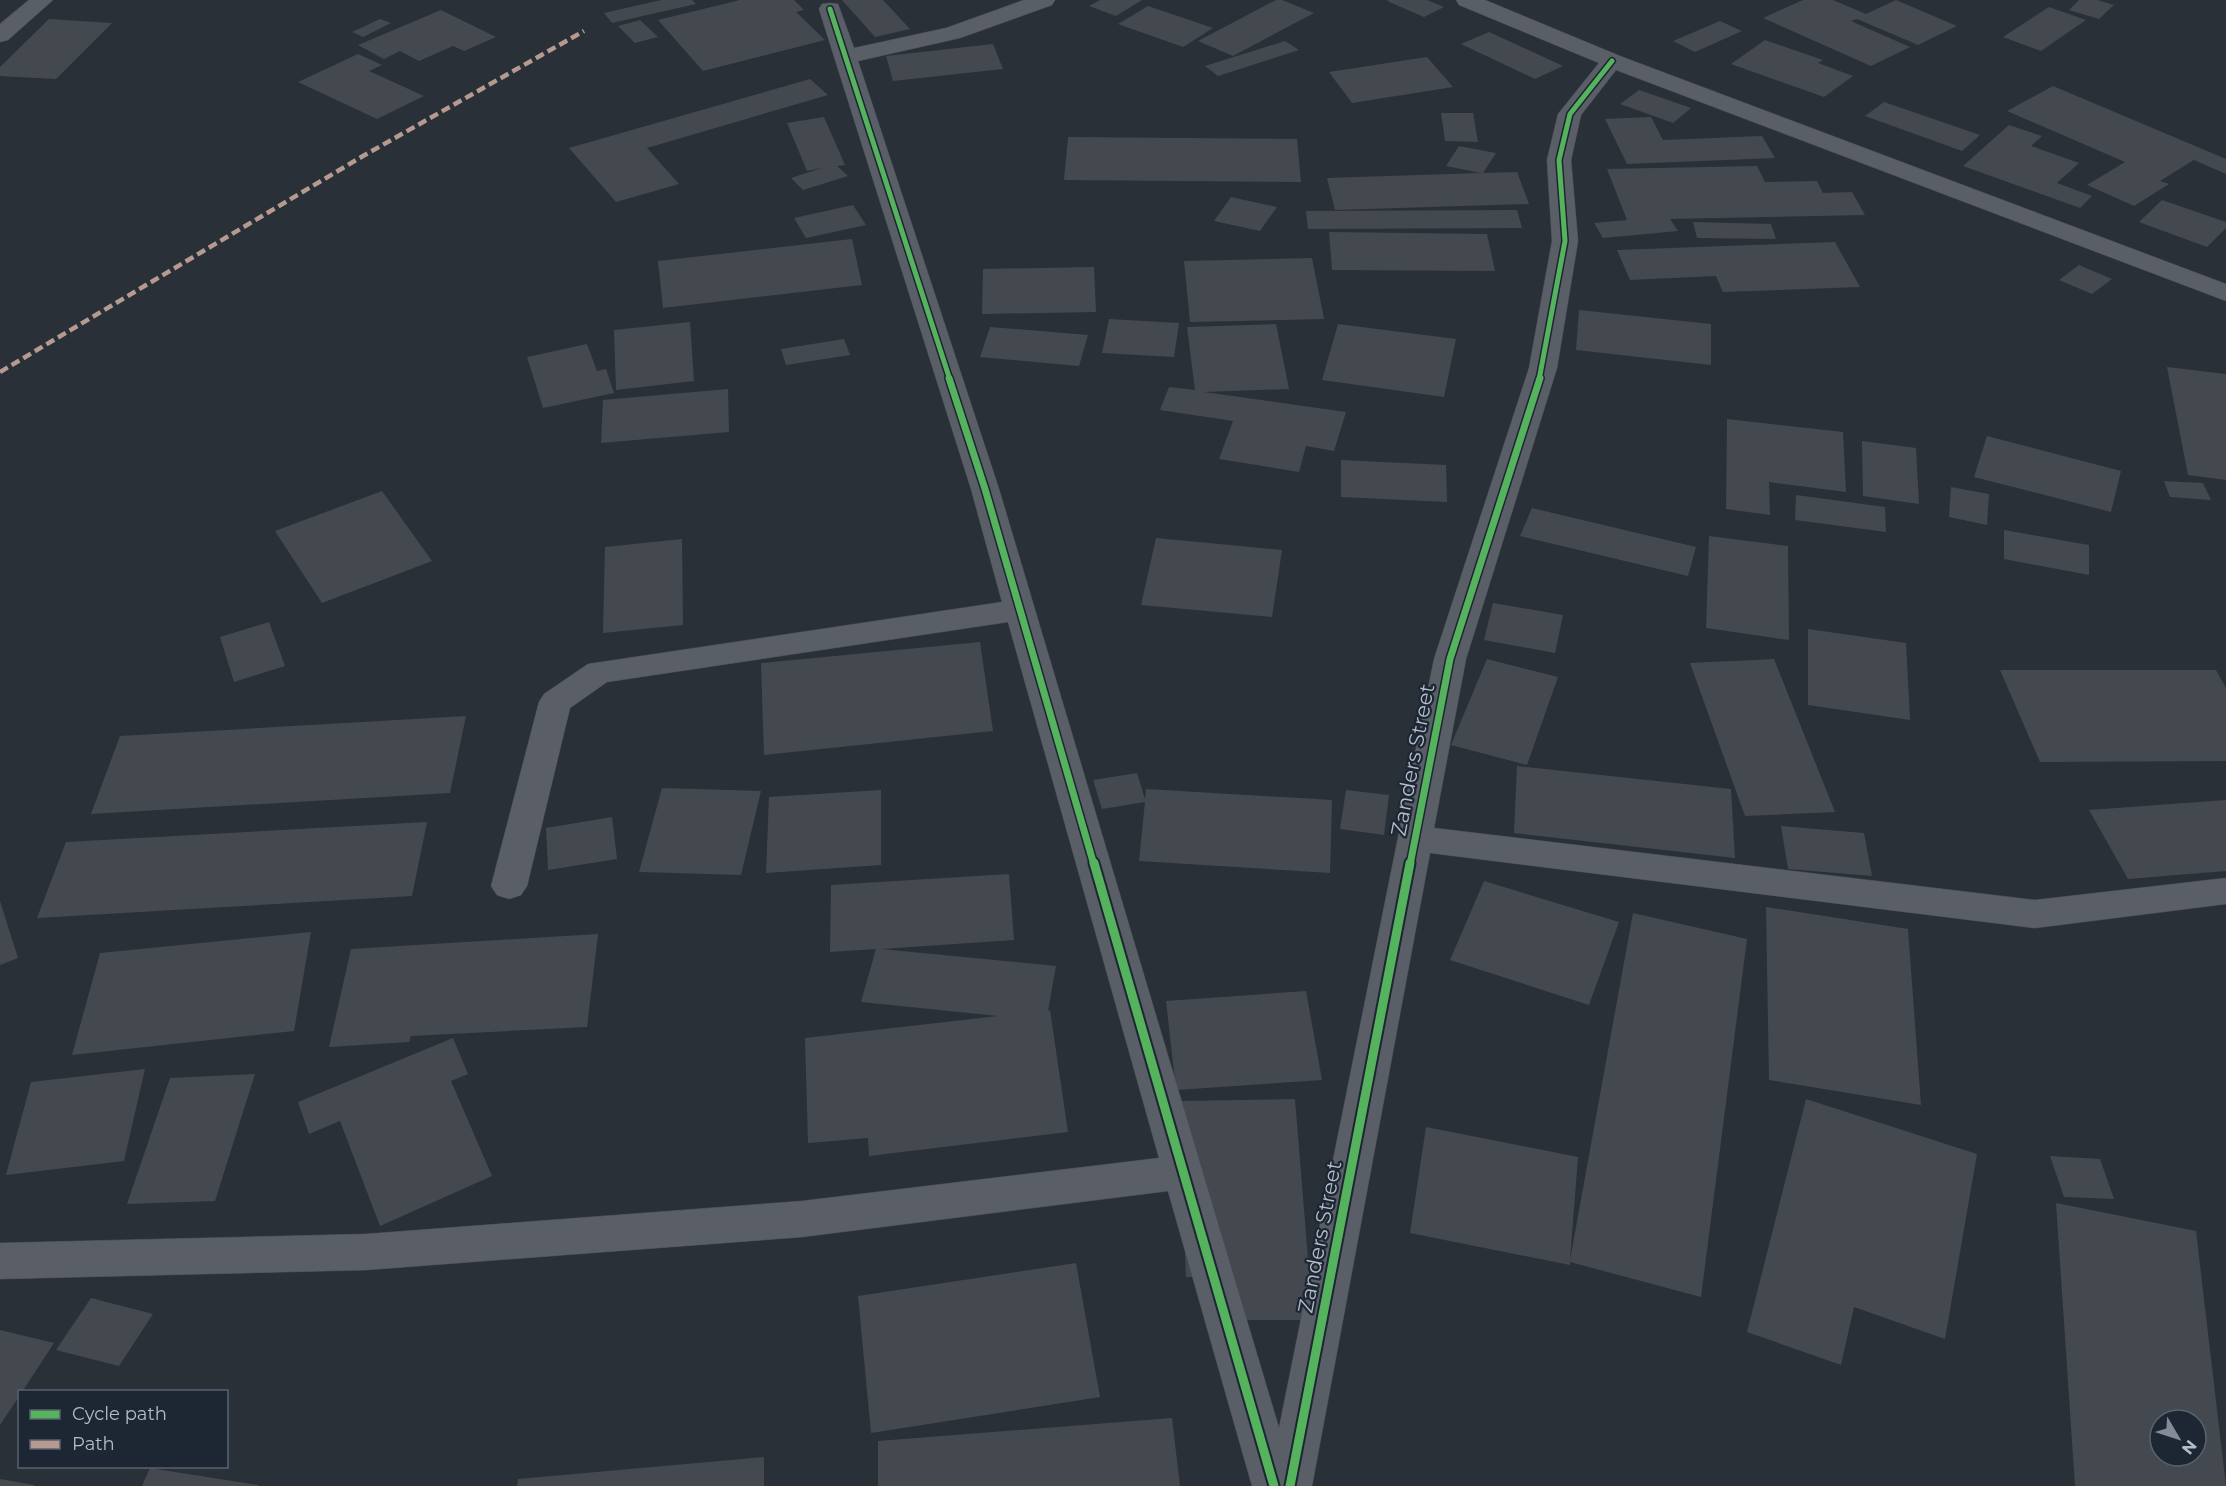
<svg xmlns="http://www.w3.org/2000/svg" width="2226" height="1486" viewBox="0 0 2226 1486" font-family="Montserrat,sans-serif">
<style>
.building{fill:#444950;fill-rule:evenodd}
.lines{fill:none;stroke-linecap:round;stroke-linejoin:round}
.minor-casing{stroke:#484c53;stroke-width:1}
.minor{fill:#5a5e66;fill-rule:evenodd}
.quiet{stroke:#b69a8f;stroke-width:4.5;stroke-dasharray:9 4.5;stroke-linecap:butt}
.cycleway-far2-casing{stroke:#1d2633;stroke-width:8}
.cycleway-far1-casing{stroke:#1d2633;stroke-width:10}
.cycleway-casing{stroke:#1d2633;stroke-width:13}
.cycleway-far2{stroke:#56b35d;stroke-width:5}
.cycleway-far1{stroke:#56b35d;stroke-width:7}
.cycleway{stroke:#56b35d;stroke-width:9}
.labels{text-anchor:middle;stroke-width:4.5;stroke-linejoin:round;paint-order:stroke}
.street-label{font-size:21px;fill:#b4bcc9;stroke:#1d2633}
</style>
<rect width="100%" height="100%" fill="#2a3038"/>
<path class="building" d="M661 0H692L696 4 612 23 604 13Z
M740 0H794L804 10 796 12 825 40 703 71 658 20Z
M842 0H883L910 29 875 37Z
M1100 0H1142L1116 16 1089 6Z
M1276 0H1282L1314 13 1233 56 1198 41Z
M1389 0H1427L1444 7 1424 17 1387 1Z
M1803 0H1833L1866 14 1896 0 1957 26 1918 45 1857 19 1851 21 1910 47 1871 66 1763 18Z
M2079 0H2098L2114 5 2099 19 2069 10Z
M1148 6 1213 28 1183 47 1118 24Z
M2049 7 2086 20 2041 51 2003 37Z
M441 10 496 37 464 51 453 46 419 61 400 51 384 59 358 45Z
M49 19 112 23 56 79 0 76V67Z
M380 19 391 23 363 37 352 32Z
M640 20 658 37 635 43 618 26Z
M1720 21 1742 31 1695 52 1673 41Z
M1489 32 1563 66 1535 79 1461 44Z
M1765 40 1823 60 1818 63 1853 76 1824 97 1731 64Z
M1285 41 1299 50 1218 76 1205 66Z
M993 44 1003 69 893 81 886 56Z
M358 54 382 65 369 71 424 96 377 119 298 82Z
M1427 57 1453 87 1352 103 1329 72Z
M810 79 828 95 647 148 679 184 616 202 569 148Z
M2053 86 2226 159V174L2194 160 2160 181 2169 184 2134 206 2087 185 2125 162 2007 111Z
M1639 90 1691 108 1673 123 1620 104Z
M1884 102 1980 135 1962 151 1865 116Z
M1441 113H1473L1478 142 1445 141Z
M824 117 845 165 837 166 848 176 803 190 791 178 822 168 807 171 787 123Z
M1651 117 1663 140 1762 136 1775 158 1627 164 1605 119Z
M2009 125 2042 136 2031 146 2079 163 2057 183 2092 196 2080 208 1963 166Z
M1068 137 1297 139 1301 182 1064 180Z
M1459 146 1496 153 1483 173 1517 172 1529 204 1335 210 1327 178 1481 173 1446 166Z
M1757 166 1765 182 1817 181 1823 193 1852 192 1865 215 1670 219 1678 231 1603 238 1594 223 1627 220 1607 169Z
M1231 197 1277 207 1260 231 1214 221Z
M2162 200 2226 222V228L2207 247 2139 222Z
M853 205 866 225 806 238 794 218Z
M1517 210 1522 228 1308 229 1306 211Z
M1693 222 1771 224 1776 239 1697 238Z
M1329 232 1487 234 1495 271 1332 270Z
M852 239 862 285 663 308 658 261Z
M1835 242 1860 287 1723 292 1716 276 1630 280 1617 250Z
M1312 258 1324 319 1190 322 1184 261Z
M2079 265 2112 279 2092 294 2059 280Z
M1094 267 1096 312 982 314 983 269Z
M1579 310 1711 324V365L1576 350Z
M1109 319 1179 323 1174 357 1102 353Z
M690 322 694 381 616 390 614 330Z
M1276 324 1289 389 1204 392 1346 412 1334 451 1306 446 1299 472 1219 459 1233 421 1160 410 1169 387 1195 390 1187 327Z
M1338 324 1456 339 1444 397 1322 380Z
M990 327 1088 335 1079 366 980 357Z
M844 339 850 355 786 365 781 349Z
M587 344 597 371 606 369 614 393 543 408 527 357Z
M2167 367 2226 374V480L2188 475Z
M728 389 729 432 601 443 603 400Z
M1727 419 1843 432 1846 492 1769 482 1770 515 1726 509Z
M1987 436 2121 471 2111 512 1974 477Z
M1862 441 1916 448 1919 504 1863 496Z
M1341 460 1446 465 1447 502 1341 497Z
M2164 481 2203 483 2211 500 2170 497Z
M1951 487 1989 494 1987 525 1949 517Z
M382 491 432 561 322 603 275 531Z
M1796 495 1885 507 1886 532 1795 520Z
M1532 508 1696 547 1688 576 1520 536Z
M2004 530 2089 545V575L2004 559Z
M1709 536 1788 546 1789 640 1706 628Z
M1156 538 1282 550 1272 617 1141 605Z
M682 539 683 625 603 633 605 547Z
M1493 603 1563 615 1555 653 1484 640Z
M269 622 285 666 234 682 220 637Z
M1808 629 1906 643 1910 720 1808 705Z
M980 642 993 731 764 755 761 663Z
M1487 659 1558 677 1527 765 1451 745Z
M1774 659 1835 812 1745 816 1690 663Z
M2000 670H2216L2226 688V761L2040 762Z
M466 716 450 793 91 814 120 736Z
M1517 766 1731 789 1735 858 1514 833Z
M1137 773 1145 799 1146 789 1332 800 1330 873 1139 861 1145 802 1102 809 1093 780Z
M662 788 761 791 741 875 639 872Z
M881 790V865L766 873 769 797Z
M1346 790 1389 795 1384 835 1340 829Z
M2226 800V871L2128 879 2089 810Z
M612 817 617 859 548 870 546 828Z
M427 822 412 896 37 918 66 842Z
M1781 826 1864 833 1872 876 1788 869Z
M1009 874 1014 940 881 949 1056 966 1048 1011 1050 1010 1068 1132 869 1156 868 1138 808 1143 805 1038 998 1016 861 1002 876 949 830 952 831 885Z
M1484 881 1619 922 1589 1005 1450 960Z
M0 901 18 958 0 965Z
M1766 907 1908 929 1921 1105 1769 1080Z
M1633 913 1747 939 1701 1297 1570 1262V1265L1410 1233 1426 1127 1578 1157 1570 1260Z
M311 932 294 1031 72 1055 100 953Z
M598 934 587 1027 411 1036 409 1042 329 1047 351 949Z
M1306 991 1322 1080 1176 1090 1166 1001Z
M453 1038 468 1074 451 1081 492 1176 380 1226 340 1121 309 1134 298 1102Z
M145 1069 124 1161 6 1175 31 1082Z
M255 1074 215 1201 127 1204 170 1078Z
M1295 1099 1313 1320H1234L1232 1277H1186L1179 1101Z
M1806 1099 1977 1154 1945 1339 1854 1307 1841 1365 1747 1332Z
M2050 1156 2100 1159 2114 1199 2064 1197Z
M2056 1203 2196 1231 2226 1486H2075ZM2160 1420H2196V1456H2160Z
M1076 1263 1100 1397 871 1433 858 1296Z
M91 1298 153 1314 119 1366 56 1350Z
M0 1330 54 1343 22 1392H20V1395L0 1425Z
M1172 1418 1180 1486H878V1441Z
M764 1457V1486H517L518 1479Z
M150 1468 258 1485V1486H142Z
M0 1479 34 1485V1486H0Z"/>
<g class="lines">
<defs>
<path id="minor" d="M29 0H53L8 40 0 42V24Z
M1024 0H1055L1052 5 960 38 858 61 999 489 1279 1428 1434 659 1529 368 1552 241 1547 160 1558 114 1599 63 1459 5 1456 0H1485L1620 56 2226 284V301L1616 70 1581 115 1571 160 1578 241 1557 368 1466 659 1434 828 2035 900 2226 878V904L2035 928 1430 853 1312 1486H1252L1168 1191 802 1237 366 1270 0 1279V1243L366 1234 802 1201 1159 1158 1008 622 607 682 570 708 527 886 521 895 509 899 497 895 491 886 539 702 544 694 588 664 1002 602 971 489 819 9 822 4 830 3 838 4 854 48 946 28Z"/>
</defs>
<use href="#minor" class="minor-casing"/>
<use href="#minor" class="minor"/>
<path class="quiet" d="M0 372 363 156 584 31"/>
<defs>
<path id="cycleway-far2" d="M830 9 950 380
M1539 380 1565 241 1559 160 1570 114 1612 61"/>
<path id="cycleway-far1" d="M949 378 985 489 1094 865
M1410 865 1450 659 1540 378"/>
<path id="cycleway" d="M1094 863 1274 1486
M1290 1486 1410 863"/>
</defs>
<use href="#cycleway-far2" class="cycleway-far2-casing"/>
<use href="#cycleway-far1" class="cycleway-far1-casing"/>
<use href="#cycleway" class="cycleway-casing"/>
<use href="#cycleway-far2" class="cycleway-far2"/>
<use href="#cycleway-far1" class="cycleway-far1"/>
<use href="#cycleway" class="cycleway"/>
</g>
<g class="labels">
<g class="street-label">
<text transform="translate(1413 760) rotate(-79)" y="7">Zanders Street</text>
<text transform="translate(1320 1237) rotate(-79)" y="7">Zanders Street</text>
</g>
</g>
<rect x="18" y="1390" width="210" height="78" fill="#1d2633" stroke="#59626f" stroke-width="1.5"/>
<rect x="30" y="1410" width="30" height="9" fill="#56b35d" stroke="#59626f" stroke-width="1.5"/>
<text x="72" y="1420" font-size="18" fill="#b4bcc9">Cycle path</text>
<rect x="30" y="1440" width="30" height="9" fill="#b69a8f" stroke="#59626f" stroke-width="1.5"/>
<text x="72" y="1450" font-size="18" fill="#b4bcc9">Path</text>
<g transform="translate(2178 1438) rotate(129)"><circle r="28" fill="#1d2633" stroke="#59626f" stroke-width="1.5"/>
<path d="M0-4.5L10 22L0 15L-10 22Z" fill="#848b96"/>
<text y="-9" font-size="16" font-weight="bold" text-anchor="middle" fill="#b4bcc9">N</text>
</g>
</svg>
